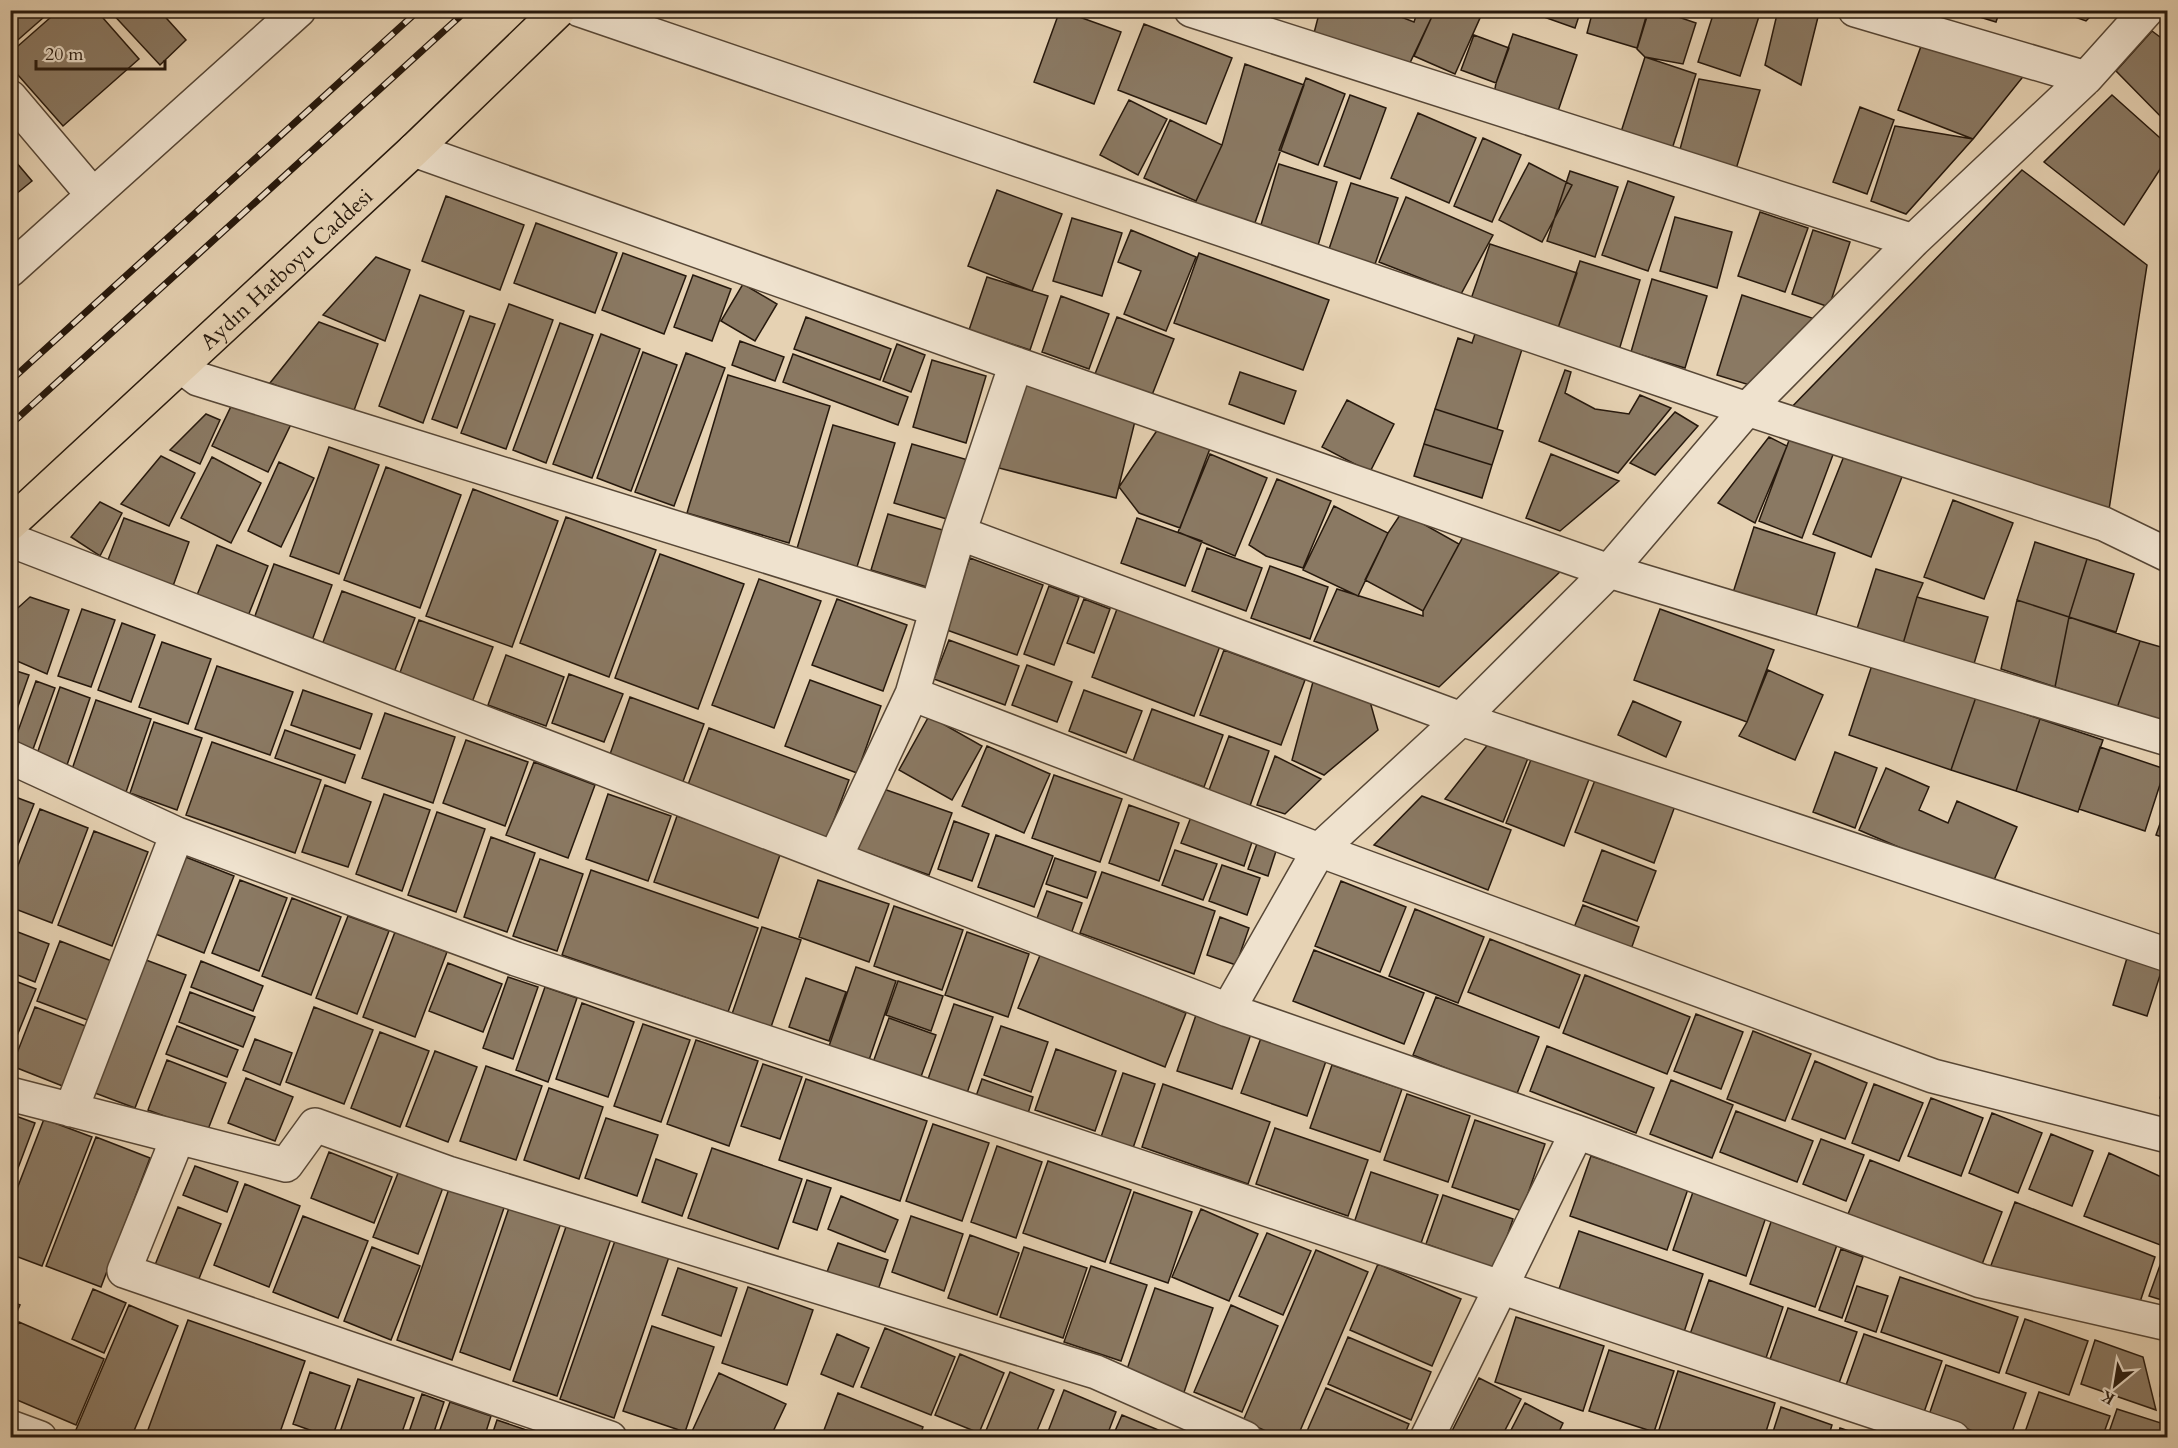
<svg xmlns="http://www.w3.org/2000/svg" width="2178" height="1448" viewBox="0 0 2178 1448" font-family="Cardo,serif">
<style>
.building{fill:#8a7963;stroke:#27190d;stroke-width:1.5}
.lines{fill:none;stroke-linecap:round;stroke-linejoin:round}
.minor-casing{stroke:#574736;stroke-width:36}
.major-casing{stroke:#27190d;stroke-width:36}
.minor{stroke:#efe2ce;stroke-width:33}
.major{stroke:#e6d2b3;stroke-width:33}
.rail-casing{stroke:#27190d;stroke-width:7}
.rail{stroke:#efe2ce;stroke-width:4.5;stroke-dasharray:14;stroke-linecap:butt}
.labels{text-anchor:middle;stroke-width:6;stroke-linejoin:round;paint-order:stroke}
.street-label{font-size:22px;fill:#27190d;stroke:#efe2ce}
</style>
<rect width="100%" height="100%" fill="#e6d2b3"/>
<filter id="stains"><feTurbulence type="fractalNoise" baseFrequency=".00333" numOctaves="4"/><feColorMatrix values="0 0 0 0 .2 0 0 0 0 .09 0 0 0 0 .02 0 0 0 .5 -.17"/></filter>
<radialGradient id="worn" r=".72"><stop offset=".6" stop-color="#630" stop-opacity="0"/><stop offset="1" stop-color="#630" stop-opacity=".3"/></radialGradient>
<path class="building" d="M10 10H52L11 46Z
M59 10H96L139 59 63 126 10 66V53Z
M109 10H159L186 40 160 65Z
M1060 10 1121 32 1094 104 1034 82Z
M1320 10H1383L1414 22 1418 10H1435L1408 67 1314 33Z
M1435 10H1464L1480 18 1455 74 1414 56Z
M1524 10H1581L1575 28Z
M1593 10H1648L1637 48 1587 33Z
M1649 10H1658L1696 23 1683 64 1645 57 1637 49Z
M1690 10H1761L1740 76 1698 62 1712 18Z
M1778 10H1791L1818 17 1801 85 1765 65Z
M1957 10H2000L1996 22Z
M2055 10H2097L2086 21Z
M1144 24 1232 58 1206 124 1118 90Z
M2152 31 2168 43V124L2116 71Z
M1513 34 1577 55 1557 114 1494 94 1496 83Z
M1474 35 1509 48 1496 83 1461 70Z
M1924 38 2030 68 1973 139 1898 110Z
M1645 57 1696 74 1672 149 1621 132Z
M1245 64 1304 85 1252 231 1194 211 1196 201 1222 145Z
M1306 78 1345 94 1318 165 1279 150Z
M1699 79 1760 90 1733 179 1676 164Z
M1350 95 1386 108 1360 179 1324 166Z
M2112 95 2168 145V157L2124 225 2044 162Z
M1129 100 1167 119 1138 175 1100 155Z
M1860 107 1894 120 1867 194 1833 182Z
M1418 113 1476 138 1449 203 1391 178Z
M1170 120 1222 145 1196 201 1144 178Z
M1895 126 1973 139 1906 214 1871 201Z
M1483 138 1521 155 1492 222 1454 206Z
M10 155 32 181 10 199Z
M1529 163 1572 185 1542 242 1499 220Z
M1279 164 1337 182 1316 252 1258 235Z
M2022 170 2147 265 2108 516 1786 413Z
M1570 171 1618 187 1595 257 1547 241Z
M1628 181 1674 197 1648 271 1602 255Z
M1351 183 1398 198 1374 267 1328 252Z
M997 190 1062 214 1032 291 968 266Z
M446 196 524 225 500 290 422 261Z
M1406 197 1493 235 1461 294 1379 262Z
M1760 212 1808 228 1785 292 1738 276Z
M1675 217 1732 232 1717 288 1660 271Z
M1072 218 1122 233 1102 296 1053 281Z
M536 223 617 253 595 313 514 283Z
M1131 230 1196 257 1166 331 1124 314 1141 271 1118 262Z
M1813 230 1850 242 1829 307 1792 294Z
M1490 244 1577 273 1558 328 1471 299Z
M623 253 686 276 664 334 602 310Z
M1199 253 1329 300 1303 370 1174 323Z
M376 257 410 270 385 341 323 315Z
M1580 261 1640 280 1617 357 1558 328Z
M693 275 731 289 712 341 674 327Z
M987 277 1048 296 1030 350 969 330Z
M1652 279 1707 296 1685 368 1631 352Z
M743 284 777 304 755 341 721 321Z
M420 295 464 311 423 423 379 406Z
M1742 295 1815 319 1756 387 1717 375Z
M1061 296 1109 314 1089 369 1042 352Z
M509 304 553 320 506 449 461 433Z
M470 316 495 324 457 428 432 419Z
M806 317 891 349 880 380 794 349Z
M1117 317 1174 339 1152 395 1095 374Z
M319 322 378 344 352 416 270 383Z
M560 323 593 335 546 463 513 450Z
M1476 331 1523 346 1497 429 1435 409 1458 338 1472 343Z
M601 334 640 349 592 478 553 464Z
M740 341 784 357 775 381 732 365Z
M897 344 925 355 911 392 883 381Z
M643 352 677 365 631 491 597 478Z
M686 353 725 368 674 506 635 492Z
M793 354 908 397 898 425 783 382Z
M932 360 986 376 966 443 913 427Z
M1565 370 1571 372 1565 393 1595 409 1629 414 1640 395 1671 408 1618 473 1539 441Z
M1240 372 1296 391 1284 424 1229 404Z
M728 375 830 406 789 543 687 513Z
M1022 379 1138 409 1116 498 999 468Z
M236 396 292 422 268 472 212 446Z
M1347 400 1394 424 1370 472 1322 447Z
M1435 409 1503 431 1492 465 1424 444Z
M1675 412 1698 426 1655 475 1630 463Z
M206 414 220 420 200 464 170 450Z
M833 425 895 443 856 570 796 552Z
M1160 426 1211 446 1180 528 1139 513 1119 487Z
M1791 435 1834 452 1802 538 1759 521Z
M1769 437 1787 446 1755 523 1718 503Z
M912 444 968 460 950 520 894 503Z
M1424 444 1492 465 1482 498 1414 476Z
M1848 446 1905 469 1871 557 1813 534Z
M329 447 379 465 339 574 290 556Z
M1210 454 1267 478 1235 556 1178 532Z
M1551 454 1619 481 1560 531 1526 518Z
M161 456 195 473 169 526 121 504Z
M212 457 261 483 231 543 181 518Z
M279 462 314 478 281 547 248 531Z
M386 467 461 495 420 608 344 580Z
M1277 479 1331 501 1303 568 1266 556 1249 545Z
M473 489 558 521 512 647 426 616Z
M1953 500 2013 523 1984 599 1924 577Z
M100 502 122 513 100 556 71 537Z
M1334 506 1388 533 1358 596 1303 570Z
M1402 512 1459 544 1423 611 1365 580 1388 533Z
M888 514 946 531 930 588 871 570Z
M566 517 656 550 609 677 520 643Z
M124 518 189 542 169 597 103 573Z
M1137 518 1202 541 1185 586 1121 563Z
M1754 527 1835 553 1813 625 1731 599Z
M1463 537 1565 567 1439 687 1314 641 1337 589 1423 616V611Z
M2035 542 2087 559 2069 617 2017 600Z
M217 545 268 566 246 621 195 600Z
M1207 548 1262 568 1246 611 1192 591Z
M660 554 744 584 698 709 615 678Z
M970 558 1043 585 1017 655 944 629Z
M2087 559 2134 574 2116 632 2069 617Z
M274 564 332 585 310 646 252 624Z
M1270 566 1328 587 1310 639 1251 618Z
M1876 569 1923 583 1917 597 1902 647 1856 632Z
M759 579 821 601 774 728 712 705Z
M1049 586 1079 597 1054 665 1024 654Z
M342 591 415 618 391 680 319 653Z
M30 597 69 610 47 674 10 658V615Z
M1917 597 1988 617 1973 667 1902 647Z
M837 599 907 625 883 691 812 665Z
M1084 599 1110 609 1094 653 1067 643Z
M2017 600 2069 617 2055 687 2001 669Z
M82 609 115 620 91 687 58 676Z
M1117 609 1220 646 1194 716 1092 677Z
M1660 609 1774 650 1747 722 1634 680Z
M2069 617 2140 641 2117 708 2055 687Z
M419 620 493 647 471 705 398 678Z
M122 623 155 635 131 702 98 690Z
M949 640 1019 666 1005 705 934 679Z
M2140 641 2168 649V725L2117 708Z
M162 642 211 659 188 724 139 707Z
M1224 650 1305 680 1281 745 1200 715Z
M506 655 564 677 546 726 488 705Z
M1873 662 1976 697 1951 770 1849 735Z
M1027 665 1072 682 1057 722 1012 705Z
M217 666 293 692 270 755 195 729Z
M10 669 29 675 10 729Z
M1768 670 1823 695 1795 760 1739 736 1747 722Z
M569 674 623 694 604 742 552 723Z
M1314 678 1369 698 1378 730 1324 775 1292 760Z
M810 680 881 706 857 773 785 746Z
M36 681 55 688 32 752 13 745Z
M60 687 90 698 67 765 37 754Z
M303 690 372 714 360 749 291 725Z
M1084 690 1142 711 1126 753 1069 731Z
M630 697 704 724 681 787 608 760Z
M1976 697 2040 719 2016 791 1951 770Z
M96 700 151 719 125 795 70 775Z
M1633 701 1681 722 1666 757 1618 735Z
M1152 709 1223 735 1204 787 1133 761Z
M385 713 455 737 433 803 362 778Z
M929 716 982 746 952 800 899 770Z
M2040 719 2103 740 2078 812 2016 791Z
M154 722 202 738 177 810 130 793Z
M709 728 849 780 826 841 686 790Z
M285 730 355 755 345 783 275 758Z
M1229 736 1269 751 1250 806 1209 790Z
M1493 738 1530 753 1503 822 1445 799Z
M466 740 528 762 505 826 443 803Z
M212 742 321 780 295 853 186 815Z
M987 746 1050 774 1024 833 962 806Z
M2100 747 2165 769 2145 831 2079 809Z
M1534 752 1591 774 1564 846 1506 823Z
M1835 752 1877 768 1855 828 1813 812Z
M1275 756 1321 779 1285 814 1257 805Z
M534 762 595 785 568 858 506 835Z
M1886 768 1929 787 1919 810 1948 823 1957 801 2017 827 1991 887 1859 830Z
M1054 775 1122 799 1100 862 1032 838Z
M1597 775 1675 806 1654 863 1575 832Z
M325 785 371 802 348 867 302 852Z
M878 787 952 813 929 875 856 849Z
M384 794 430 810 402 891 356 874Z
M608 794 671 816 648 881 586 859Z
M10 795 34 804 10 865Z
M1422 796 1511 830 1488 890 1374 845Z
M2168 801V839L2156 835Z
M1129 805 1179 823 1159 881 1109 863Z
M40 809 88 828 52 923 10 907V886Z
M437 812 485 829 456 912 408 895Z
M677 816 781 852 758 918 654 882Z
M1191 817 1253 839 1244 866 1181 843Z
M954 821 989 834 972 881 938 869Z
M94 831 148 852 112 946 58 925Z
M996 835 1053 856 1034 907 978 887Z
M491 837 535 853 507 932 464 917Z
M1259 838 1278 845 1268 876 1248 869Z
M1175 850 1217 864 1203 900 1162 885Z
M1602 850 1656 871 1637 921 1583 901Z
M183 856 234 876 204 953 153 933Z
M1055 858 1096 872 1087 898 1046 884Z
M540 859 583 874 557 951 513 936Z
M1222 865 1260 878 1247 915 1209 901Z
M591 870 758 928 728 1012 562 955Z
M1102 872 1215 911 1194 974 1080 933Z
M240 880 287 898 259 971 212 953Z
M818 880 889 904 869 962 799 937Z
M1341 881 1406 907 1380 972 1315 946Z
M1047 891 1082 903 1071 934 1036 921Z
M292 898 341 917 311 995 262 976Z
M1583 905 1639 927 1630 952 1573 930Z
M894 906 963 930 942 990 874 966Z
M1415 909 1484 937 1458 1003 1389 976Z
M348 916 389 931 357 1014 316 998Z
M1220 917 1249 928 1236 965 1207 955Z
M762 927 801 940 771 1027 732 1014Z
M10 929 49 944 35 982 10 972Z
M395 932 447 952 415 1037 363 1017Z
M967 932 1029 954 1008 1017 945 995Z
M1490 939 1580 975 1559 1028 1468 992Z
M60 941 122 965 98 1024 37 1001Z
M1314 950 1424 993 1404 1044 1293 1001Z
M1041 953 1186 1013 1165 1067 1018 1008Z
M138 957 186 975 135 1108 87 1090Z
M2127 958 2162 969 2147 1016 2113 1005Z
M201 961 263 986 253 1011 191 987Z
M448 963 502 984 483 1032 429 1011Z
M856 967 896 981 868 1063 828 1049Z
M1585 975 1690 1017 1667 1074 1563 1033Z
M508 977 538 987 513 1059 483 1048Z
M806 978 846 992 829 1041 789 1027Z
M10 979 36 989 10 1053Z
M898 981 943 996 931 1031 886 1015Z
M545 987 577 998 548 1082 516 1070Z
M190 992 255 1017 243 1047 179 1022Z
M1436 997 1539 1037 1516 1096 1413 1055Z
M582 1003 634 1022 608 1097 556 1079Z
M954 1004 993 1017 966 1096 927 1082Z
M35 1007 88 1027 65 1087 12 1066Z
M314 1007 373 1030 344 1104 286 1082Z
M1197 1012 1252 1031 1232 1089 1177 1071Z
M1696 1014 1743 1032 1721 1089 1674 1071Z
M889 1018 936 1035 918 1085 871 1068Z
M643 1024 690 1040 661 1122 614 1106Z
M177 1026 238 1050 227 1077 166 1054Z
M1001 1026 1048 1042 1031 1092 984 1075Z
M1753 1031 1811 1054 1785 1121 1727 1099Z
M380 1032 429 1051 400 1127 351 1108Z
M1261 1038 1326 1061 1307 1116 1241 1093Z
M255 1039 292 1053 280 1085 243 1070Z
M696 1040 758 1061 729 1146 667 1124Z
M1547 1046 1654 1088 1636 1133 1530 1091Z
M1056 1049 1116 1071 1095 1131 1035 1110Z
M435 1051 477 1067 448 1142 406 1126Z
M167 1060 226 1083 207 1132 148 1110Z
M1815 1061 1867 1083 1845 1139 1792 1119Z
M763 1064 802 1077 780 1139 741 1126Z
M1332 1065 1402 1089 1380 1152 1310 1128Z
M486 1066 542 1086 516 1160 460 1141Z
M1123 1073 1155 1084 1133 1148 1101 1137Z
M2168 1073V1100L2160 1098Z
M246 1078 293 1097 275 1141 228 1123Z
M806 1079 927 1121 900 1201 779 1160Z
M982 1079 1033 1097 1026 1120 974 1102Z
M1671 1080 1733 1105 1712 1158 1650 1134Z
M1163 1084 1270 1122 1248 1184 1142 1147Z
M1874 1084 1923 1103 1899 1161 1852 1143Z
M549 1088 603 1107 579 1179 524 1160Z
M1407 1094 1470 1116 1448 1182 1384 1160Z
M1931 1098 1983 1118 1961 1176 1908 1156Z
M1736 1111 1813 1141 1797 1182 1720 1152Z
M1992 1113 2042 1133 2018 1193 1969 1173Z
M10 1114 35 1123 12 1184H10Z
M606 1118 658 1135 637 1196 585 1178Z
M44 1119 92 1137 42 1266 10 1254V1207Z
M1475 1120 1545 1144 1522 1211 1452 1187Z
M933 1124 989 1143 962 1221 906 1201Z
M1275 1128 1368 1160 1348 1216 1256 1184Z
M2051 1134 2093 1151 2072 1206 2029 1189Z
M96 1137 150 1158 101 1287 46 1266Z
M1821 1139 1864 1155 1846 1201 1803 1184Z
M997 1146 1042 1162 1016 1238 971 1222Z
M712 1148 802 1179 778 1249 688 1218Z
M329 1152 392 1177 374 1223 311 1198Z
M2109 1153 2168 1180 2163 1246 2084 1216Z
M1591 1156 1688 1189 1667 1250 1570 1216Z
M656 1159 697 1174 682 1216 642 1202Z
M1870 1160 2002 1212 1981 1267 1848 1214Z
M1048 1161 1131 1190 1105 1262 1023 1233Z
M195 1166 238 1182 227 1212 183 1195Z
M400 1168 444 1185 418 1254 373 1237Z
M1371 1172 1438 1195 1420 1246 1354 1223Z
M807 1180 831 1188 817 1230 793 1222Z
M451 1183 506 1202 452 1360 397 1340Z
M245 1184 300 1206 269 1287 214 1265Z
M1134 1192 1192 1212 1168 1283 1110 1263Z
M1693 1192 1766 1217 1746 1276 1673 1250Z
M1443 1195 1513 1219 1496 1269 1426 1244Z
M841 1196 898 1220 885 1252 828 1229Z
M511 1202 562 1220 510 1370 460 1352Z
M2015 1202 2155 1257 2138 1308 1990 1268Z
M178 1207 221 1224 196 1286 153 1270Z
M1201 1209 1258 1234 1229 1301 1172 1277Z
M303 1216 368 1241 338 1318 273 1292Z
M911 1216 963 1234 944 1291 892 1272Z
M1772 1219 1838 1242 1815 1307 1750 1284Z
M568 1221 612 1236 557 1396 513 1381Z
M1579 1231 1703 1274 1684 1332 1559 1289Z
M1267 1233 1311 1251 1283 1315 1239 1296Z
M617 1235 670 1254 614 1418 560 1399Z
M970 1235 1019 1253 997 1315 948 1298Z
M838 1243 888 1260 878 1290 827 1272Z
M2168 1243V1302L2149 1296Z
M372 1247 420 1266 391 1340 344 1321Z
M1024 1247 1087 1268 1063 1338 1000 1317Z
M1841 1249 1863 1257 1842 1318 1819 1310Z
M1316 1250 1368 1272 1297 1438H1282L1243 1421Z
M1378 1264 1461 1299 1432 1366 1350 1330Z
M1091 1266 1147 1285 1121 1361 1064 1342Z
M678 1268 737 1288 721 1336 662 1315Z
M1900 1277 2018 1317 1999 1373 1881 1332Z
M1709 1280 1783 1307 1763 1367 1688 1340Z
M1857 1286 1888 1296 1876 1332 1845 1321Z
M748 1287 813 1310 787 1385 722 1363Z
M1155 1288 1213 1308 1182 1398 1124 1378Z
M93 1289 126 1303 104 1353 72 1339Z
M10 1301 20 1305 10 1327Z
M129 1305 178 1326 131 1438H88L75 1432Z
M1231 1305 1278 1326 1242 1412 1194 1392Z
M1788 1308 1857 1332 1838 1386 1769 1362Z
M1516 1317 1604 1346 1583 1411 1495 1382Z
M2025 1319 2088 1341 2069 1395 2006 1373Z
M188 1320 305 1361 278 1438H145Z
M19 1322 104 1359 76 1425 10 1397V1342Z
M652 1326 714 1347 685 1432 623 1411Z
M885 1328 955 1357 931 1415 861 1387Z
M837 1334 869 1348 853 1387 821 1374Z
M1864 1334 1942 1361 1923 1415 1845 1388Z
M1348 1337 1431 1372 1411 1420 1328 1384Z
M2095 1340 2143 1357 2156 1410 2081 1384Z
M2163 1346 2168 1347V1413L2160 1396Z
M1609 1350 1674 1371 1654 1432 1589 1411Z
M960 1354 1004 1373 979 1433 935 1415Z
M1946 1365 2026 1393 2010 1438H1992L1929 1415Z
M1678 1371 1775 1403 1764 1438H1663L1657 1436Z
M310 1372 350 1386 332 1438 293 1424Z
M1010 1372 1054 1390 1034 1438H983Z
M719 1373 786 1404 770 1438H689Z
M1479 1378 1521 1399 1501 1438H1460L1451 1433Z
M358 1379 414 1398 400 1438H338Z
M1326 1388 1409 1424 1403 1438H1304Z
M1064 1390 1116 1412 1106 1438H1056L1047 1434Z
M2039 1392 2110 1416 2102 1438H2032L2024 1435Z
M838 1393 923 1427 919 1438H821Z
M422 1394 444 1402 432 1438H407Z
M450 1402 491 1416 484 1438H437Z
M1525 1403 1563 1423 1556 1438H1507Z
M1781 1407 1832 1425 1828 1438H1771Z
M2117 1409 2161 1423 2166 1438H2107Z
M1122 1415 1168 1434 1167 1438H1112Z
M497 1420 550 1438H491Z
M1840 1428 1870 1438H1837Z"/>
<g class="lines">
<defs>
<path id="minor" d="M580 10 1747 409 2104 524 2168 555
M1191 10 1913 241
M1855 10 2086 78
M10 97 93 195
M414 150 1016 364 1609 571 2168 739
M10 270 299 10
M182 367 198 379 936 609
M959 533 1461 719 2168 955
M10 540 1228 1010 1577 1132 1981 1281 2168 1324
M912 694 1319 850 1933 1076 2168 1136
M10 757 177 834 516 959 1953 1438
M835 858 912 694 959 533 1016 364
M1228 1010 1319 850 1461 719 1609 571 1747 409 1913 241 2086 78 2147 10
M10 1094 286 1165 315 1125 448 1173 1096 1372 1245 1438
M71 1110 177 834
M178 1137 124 1271 610 1438
M10 1427 40 1438
M1427 1438 1577 1132"/>
<g id="major">
<path id="s1" d="M10 524 414 150 559 10"/>
</g>
</defs>
<use href="#minor" class="minor-casing"/>
<use href="#major" class="major-casing"/>
<use href="#minor" class="minor"/>
<use href="#major" class="major"/>
<defs>
<path id="rail" d="M10 381 419 10
M10 425 467 10"/>
</defs>
<use href="#rail" class="rail-casing"/>
<use href="#rail" class="rail"/>
</g>
<g class="labels">
<g class="street-label">
<text dy="8" stroke="none"><textPath href="#s1" startOffset="376">Aydın Hatboyu Caddesi</textPath></text>
</g>
</g>
<rect width="2178" height="1448" fill="none" stroke="#e6d2b3" stroke-width="36"/>
<rect x="12" y="12" width="2154" height="1424" fill="none" stroke="#27190d" stroke-width="3"/>
<rect x="18" y="18" width="2142" height="1412" fill="none" stroke="#27190d" stroke-width="1.5"/>
<g transform="translate(2115 1385) rotate(210)" stroke="#efe2ce" stroke-width="4.5" paint-order="stroke">
<path d="M0-4.5L10 22L0 15L-10 22Z" fill="#27190d"/>
<text y="-9" font-size="16" font-weight="bold" text-anchor="middle" fill="#27190d">K</text>
</g>
<path d="M36 60v9h129v-9" fill="none" stroke="#27190d" stroke-width="3"/>
<text x="45" y="60" font-size="18" fill="#27190d" stroke="#efe2ce" stroke-width="4.5" paint-order="stroke">20 m</text>
<rect width="100%" height="100%" filter="url(#stains)"/>
<rect width="100%" height="100%" fill="url(#worn)"/>
</svg>
